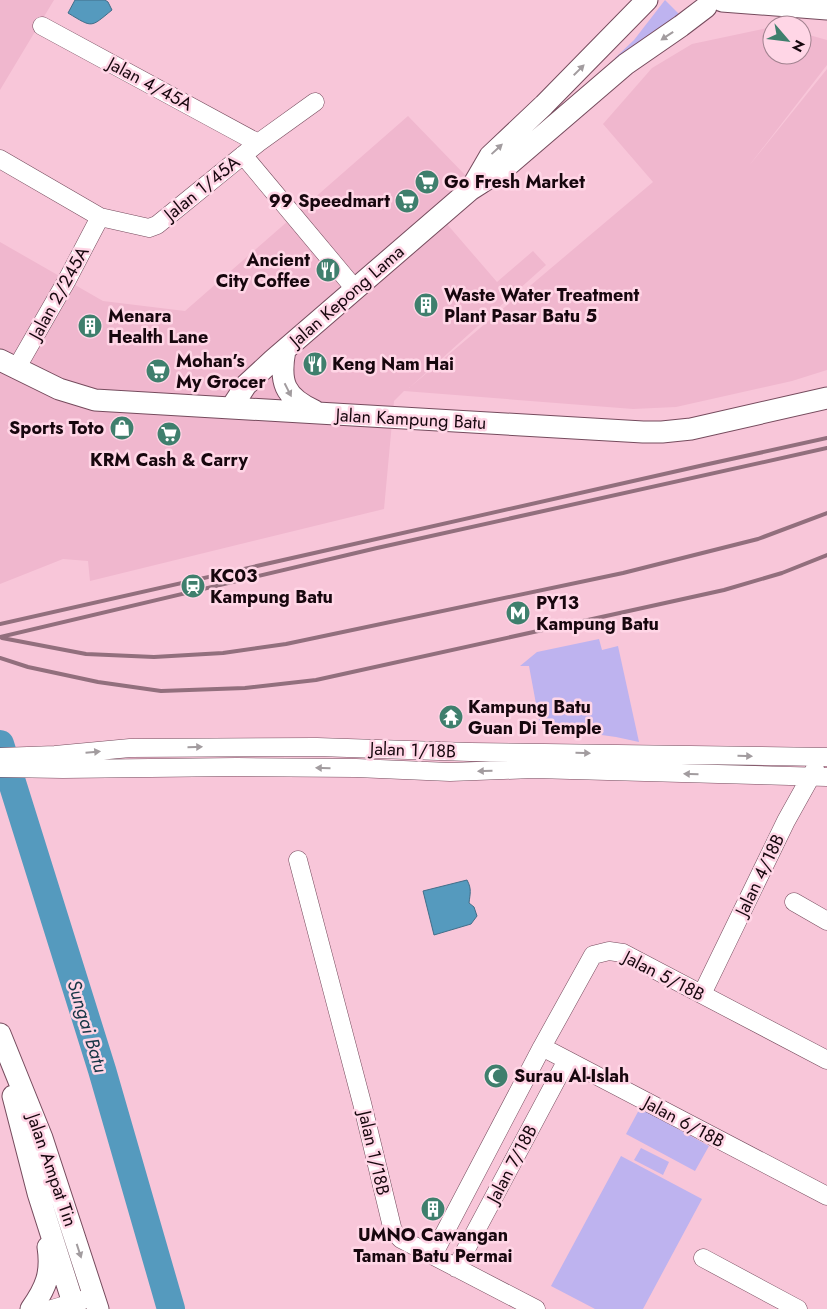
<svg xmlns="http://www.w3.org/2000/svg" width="827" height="1309" viewBox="0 0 827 1309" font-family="Jost,sans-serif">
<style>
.built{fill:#f0b7ce}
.green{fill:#beb3ef}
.water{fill:#559abe;stroke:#426e89}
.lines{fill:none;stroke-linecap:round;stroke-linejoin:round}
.river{stroke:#559abe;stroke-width:28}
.minor-casing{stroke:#754b5d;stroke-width:19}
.tertiary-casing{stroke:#754b5d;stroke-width:23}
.minor{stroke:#fff;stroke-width:18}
.tertiary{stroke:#fff;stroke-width:21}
.rail{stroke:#926f7d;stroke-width:4}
.oneway{fill:#a29c9f}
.labels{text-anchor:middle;stroke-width:5;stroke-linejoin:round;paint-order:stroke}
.street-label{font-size:18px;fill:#17070e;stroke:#ffd6e6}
.poi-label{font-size:18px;font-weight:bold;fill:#17070e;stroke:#ffd6e6;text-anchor:start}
.water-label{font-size:19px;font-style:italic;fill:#173646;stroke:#ffd6e6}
</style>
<rect width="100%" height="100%" fill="#f8c6d9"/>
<path class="built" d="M0 0H54L0 90Z
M772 27V55H802V33L827 40V65L748 167 827 69V370L792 381 676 407 633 409 404 391 394 401 384 509 90 581 88 561 63 559 0 584V242L103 301 185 311 408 116 468 178 434 209 497 282 533 251 546 265 409 388 653 182 603 124 652 68 692 44Z"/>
<path class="green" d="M665 0 682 17 616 61 615 58 634 40Z
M599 639 602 650 618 646 639 742 616 737 544 727 539 720 529 666H520L537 652Z
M640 1108 709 1146 695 1171 626 1134Z
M641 1148 669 1162 663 1175 634 1160Z
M621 1156 702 1199 643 1309H595L551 1286Z"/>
<path class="water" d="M75 0H105L108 2 112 10C90 28 93 28 68 13Z
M467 880C472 889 470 894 469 903L474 907 477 916 471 924 434 935 423 891Z"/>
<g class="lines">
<path class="river" d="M0 744 102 1070 171 1309"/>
<defs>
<path id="minor" d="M42 26 258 143
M243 155 355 289
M0 159 100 217 149 228 157 225 258 143 315 102
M16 369 67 280 100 217
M0 757 55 755 130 748 317 747 470 752 827 757
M0 768 63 769 237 767 356 768 450 772 534 769 827 777
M298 860 362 1103 393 1231 401 1239 536 1309
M794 902 827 921
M702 994 786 821 815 769
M542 1047 827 1196
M433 1255 542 1047 593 955 609 951 623 953 827 1060
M703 1258 798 1309
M456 1268 567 1060
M52 1309 86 1299"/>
<path id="tertiary" d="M722 1 827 9
M472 187 490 156 544 105 647 0
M285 350C279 382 284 397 315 411
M0 360 59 389 95 400 643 432H662L691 429 827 398
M231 408 246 385 273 360 470 190 506 167 626 64 681 26 706 7
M0 1034 42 1138 98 1309
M13 1096 38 1193 75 1309
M31 1309C46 1288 52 1273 48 1247"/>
</defs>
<use href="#minor" class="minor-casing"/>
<use href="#tertiary" class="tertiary-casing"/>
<use href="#minor" class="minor"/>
<use href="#tertiary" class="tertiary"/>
<path class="rail" d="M0 624 704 465 827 438
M0 637 377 548 827 448
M2 638 86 654 154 657 223 653 286 644 623 573 758 539 827 513
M0 658 28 667 98 682 161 691 245 688 316 680 724 590 782 573 827 555"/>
</g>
<defs><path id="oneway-solid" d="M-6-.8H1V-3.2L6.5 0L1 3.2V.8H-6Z" transform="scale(1.25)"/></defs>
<g class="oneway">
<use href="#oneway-solid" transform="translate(667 36) rotate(146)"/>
<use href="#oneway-solid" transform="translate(579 70) rotate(-45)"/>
<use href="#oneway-solid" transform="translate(497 149) rotate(-43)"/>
<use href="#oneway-solid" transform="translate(288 390) rotate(63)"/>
<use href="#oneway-solid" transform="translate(195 747) rotate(-1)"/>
<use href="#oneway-solid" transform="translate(93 752) rotate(-5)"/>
<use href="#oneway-solid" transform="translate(583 753) rotate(1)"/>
<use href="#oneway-solid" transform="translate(745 756) rotate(1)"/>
<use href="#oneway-solid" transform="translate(323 768) rotate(-179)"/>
<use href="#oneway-solid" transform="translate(485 771) rotate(178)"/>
<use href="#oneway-solid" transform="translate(691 774) rotate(-178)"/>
<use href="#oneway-solid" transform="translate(79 1251) rotate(72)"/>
</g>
<defs>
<symbol id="supermarket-disc" viewBox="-11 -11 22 22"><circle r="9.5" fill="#3f7f6d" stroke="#ffd6e6"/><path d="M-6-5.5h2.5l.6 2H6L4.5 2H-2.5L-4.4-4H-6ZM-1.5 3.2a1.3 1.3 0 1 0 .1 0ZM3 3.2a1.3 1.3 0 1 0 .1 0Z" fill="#fff"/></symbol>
<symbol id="restaurant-disc" viewBox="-11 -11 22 22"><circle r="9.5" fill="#3f7f6d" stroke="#ffd6e6"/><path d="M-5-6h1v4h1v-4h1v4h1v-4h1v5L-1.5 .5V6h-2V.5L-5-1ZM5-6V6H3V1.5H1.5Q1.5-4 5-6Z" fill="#fff"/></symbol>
<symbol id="building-disc" viewBox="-11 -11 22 22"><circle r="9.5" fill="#3f7f6d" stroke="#ffd6e6"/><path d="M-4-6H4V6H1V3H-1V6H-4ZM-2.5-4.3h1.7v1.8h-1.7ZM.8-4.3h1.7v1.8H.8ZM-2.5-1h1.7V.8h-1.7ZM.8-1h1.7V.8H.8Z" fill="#fff"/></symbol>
<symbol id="shop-disc" viewBox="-11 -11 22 22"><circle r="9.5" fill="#3f7f6d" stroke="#ffd6e6"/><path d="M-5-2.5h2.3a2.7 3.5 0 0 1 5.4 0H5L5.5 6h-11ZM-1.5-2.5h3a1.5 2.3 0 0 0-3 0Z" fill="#fff"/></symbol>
<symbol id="station-disc" viewBox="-11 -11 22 22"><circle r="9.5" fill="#3f7f6d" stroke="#ffd6e6"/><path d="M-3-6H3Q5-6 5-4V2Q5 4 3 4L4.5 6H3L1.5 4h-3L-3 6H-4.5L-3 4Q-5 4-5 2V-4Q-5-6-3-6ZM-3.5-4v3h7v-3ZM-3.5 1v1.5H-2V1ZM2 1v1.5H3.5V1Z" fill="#fff"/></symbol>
<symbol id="metro-disc" viewBox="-11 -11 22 22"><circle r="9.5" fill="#3f7f6d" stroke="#ffd6e6"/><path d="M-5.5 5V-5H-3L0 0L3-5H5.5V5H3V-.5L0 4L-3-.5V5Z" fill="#fff"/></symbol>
<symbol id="temple-disc" viewBox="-11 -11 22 22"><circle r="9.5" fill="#3f7f6d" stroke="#ffd6e6"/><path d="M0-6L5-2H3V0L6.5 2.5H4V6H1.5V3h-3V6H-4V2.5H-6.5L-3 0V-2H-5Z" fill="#fff"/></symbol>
<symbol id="mosque-disc" viewBox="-11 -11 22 22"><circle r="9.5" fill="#3f7f6d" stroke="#ffd6e6"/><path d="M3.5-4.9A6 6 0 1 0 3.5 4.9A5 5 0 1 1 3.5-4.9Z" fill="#fff"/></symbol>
</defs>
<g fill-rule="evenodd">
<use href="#supermarket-disc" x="413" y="168" width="28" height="28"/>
<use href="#supermarket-disc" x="393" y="187" width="28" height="28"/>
<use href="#restaurant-disc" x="314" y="256" width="28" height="28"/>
<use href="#building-disc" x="412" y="291" width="28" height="28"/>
<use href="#building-disc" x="76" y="312" width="28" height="28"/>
<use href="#restaurant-disc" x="301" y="350" width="28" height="28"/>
<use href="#supermarket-disc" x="144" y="357" width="28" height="28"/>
<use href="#shop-disc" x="108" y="414" width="28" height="28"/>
<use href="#supermarket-disc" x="155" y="420" width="28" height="28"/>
<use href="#station-disc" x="179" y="572" width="28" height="28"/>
<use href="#metro-disc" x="504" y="599" width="28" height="28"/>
<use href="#temple-disc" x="437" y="703" width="28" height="28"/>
<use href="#mosque-disc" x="482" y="1062" width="28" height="28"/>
<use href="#building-disc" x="419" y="1195" width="28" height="28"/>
</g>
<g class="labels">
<g class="street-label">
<text transform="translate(150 84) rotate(28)" y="6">Jalan 4/45A</text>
<text transform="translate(202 188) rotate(-39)" y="6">Jalan 1/45A</text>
<text transform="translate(59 293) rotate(-61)" y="6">Jalan 2/245A</text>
<text transform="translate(347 296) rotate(-41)" y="6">Jalan Kepong Lama</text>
<text transform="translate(411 419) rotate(3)" y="6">Jalan Kampung Batu</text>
<text transform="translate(413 750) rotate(2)" y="6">Jalan 1/18B</text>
<text transform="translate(760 875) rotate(-64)" y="6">Jalan 4/18B</text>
<text transform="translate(664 976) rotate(27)" y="6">Jalan 5/18B</text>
<text transform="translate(684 1122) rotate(28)" y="6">Jalan 6/18B</text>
<text transform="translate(374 1153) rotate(77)" y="6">Jalan 1/18B</text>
<text transform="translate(512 1164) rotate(-62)" y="6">Jalan 7/18B</text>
<text transform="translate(52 1170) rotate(71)" y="6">Jalan Ampat Tin</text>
</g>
<g class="poi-label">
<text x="444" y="188">Go Fresh Market</text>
<text x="390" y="207" text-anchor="end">99 Speedmart</text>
<text x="310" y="266" text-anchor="end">Ancient<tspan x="310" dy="21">City Coffee</tspan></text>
<text x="444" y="301">Waste Water Treatment<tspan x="444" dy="21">Plant Pasar Batu 5</tspan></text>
<text x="108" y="322">Menara<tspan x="108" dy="21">Health Lane</tspan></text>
<text x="176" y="367">Mohan’s<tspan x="176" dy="21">My Grocer</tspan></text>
<text x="332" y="370">Keng Nam Hai</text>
<text x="104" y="434" text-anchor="end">Sports Toto</text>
<text x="169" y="466" text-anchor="middle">KRM Cash &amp; Carry</text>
<text x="210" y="582">KC03<tspan x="210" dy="21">Kampung Batu</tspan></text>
<text x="536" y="609">PY13<tspan x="536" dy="21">Kampung Batu</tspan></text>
<text x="468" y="713">Kampung Batu<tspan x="468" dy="21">Guan Di Temple</tspan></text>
<text x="514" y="1082">Surau Al-Islah</text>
<text x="433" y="1241" text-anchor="middle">UMNO Cawangan<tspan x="433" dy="21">Taman Batu Permai</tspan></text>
</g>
<g class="water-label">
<text transform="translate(88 1026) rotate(73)" y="7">Sungai Batu</text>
</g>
</g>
<g transform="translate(787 40) rotate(118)"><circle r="24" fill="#ffd6e6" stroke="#a28390"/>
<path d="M0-4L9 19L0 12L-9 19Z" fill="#3f7f6d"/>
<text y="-8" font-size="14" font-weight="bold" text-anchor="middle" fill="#17070e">N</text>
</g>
</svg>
